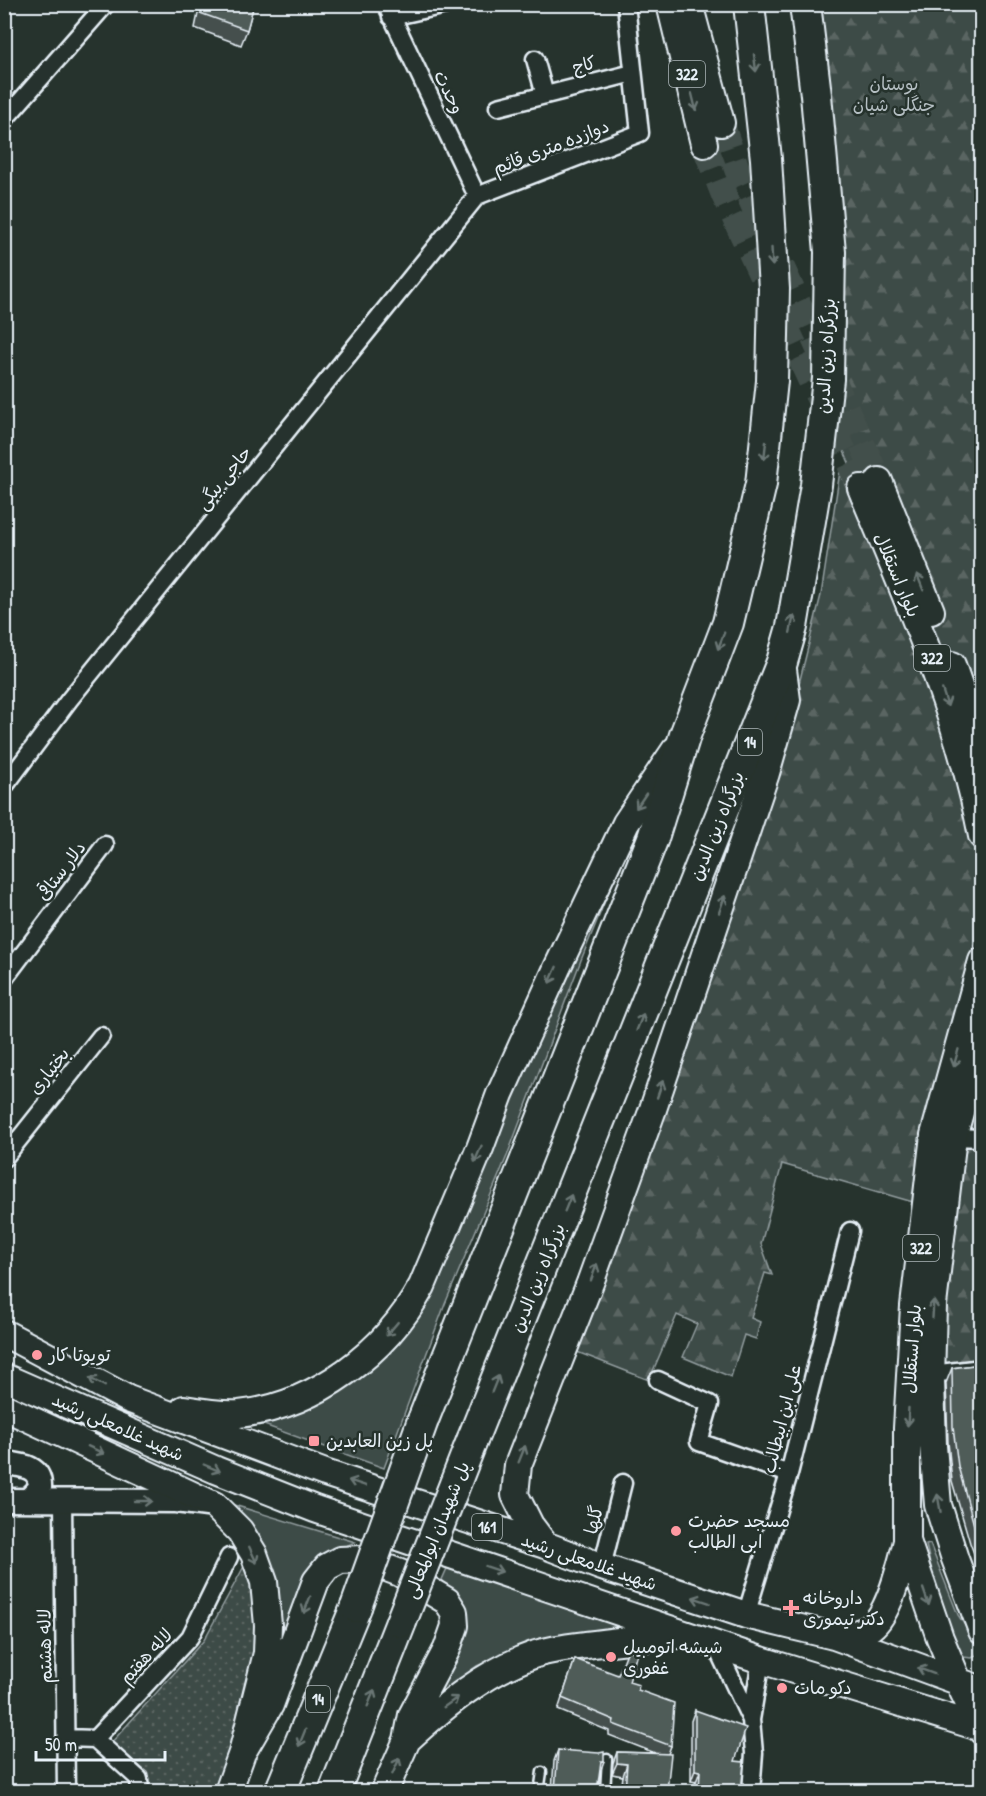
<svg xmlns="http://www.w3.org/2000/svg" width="986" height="1796" viewBox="0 0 986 1796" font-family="'Patrick Hand','Playpen Sans Arabic',sans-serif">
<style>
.green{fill:#3e4b47;stroke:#939ea0;stroke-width:1.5}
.forest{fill:url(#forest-firs);stroke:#939ea0;stroke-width:1.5}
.park{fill:url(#park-dots);stroke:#939ea0;stroke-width:1.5}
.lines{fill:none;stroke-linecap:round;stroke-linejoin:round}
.primary-tunnel{stroke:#43504b;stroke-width:26;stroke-dasharray:26 13;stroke-linecap:butt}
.lane-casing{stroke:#e8f1f8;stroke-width:13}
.street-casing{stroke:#e8f1f8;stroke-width:21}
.secondary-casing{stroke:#e8f1f8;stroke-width:27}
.primary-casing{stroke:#e8f1f8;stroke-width:30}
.highway-casing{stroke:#e8f1f8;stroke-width:34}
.lane{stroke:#26332d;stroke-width:8}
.street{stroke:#26332d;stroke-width:16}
.secondary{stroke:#26332d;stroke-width:22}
.primary{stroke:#26332d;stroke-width:26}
.highway{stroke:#26332d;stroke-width:30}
.highway-bridge-casing{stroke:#e8f1f8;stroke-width:34;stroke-linecap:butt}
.highway-bridge{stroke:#26332d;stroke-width:30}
.wall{fill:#454f4d;stroke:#e8f1f8;stroke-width:1.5}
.shaded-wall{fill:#38403e;stroke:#e8f1f8;stroke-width:1.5}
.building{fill:#505c59;stroke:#e8f1f8;stroke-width:1.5}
.oneway{stroke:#6a7674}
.poi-dot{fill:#ff9aa2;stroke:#26332d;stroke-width:2}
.labels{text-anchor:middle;stroke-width:5;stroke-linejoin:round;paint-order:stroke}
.shield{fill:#26332d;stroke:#aeb8bb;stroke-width:1.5}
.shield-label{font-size:16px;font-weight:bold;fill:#e8f1f8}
.street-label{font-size:18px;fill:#e8f1f8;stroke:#26332d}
.park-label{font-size:18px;fill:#b5bfc3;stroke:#26332d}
.poi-label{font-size:18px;fill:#e8f1f8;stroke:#26332d;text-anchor:start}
</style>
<defs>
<pattern id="forest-firs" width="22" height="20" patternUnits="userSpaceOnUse" patternTransform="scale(1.5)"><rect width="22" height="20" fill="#3e4b47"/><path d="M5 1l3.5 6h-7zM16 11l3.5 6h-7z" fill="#5a6562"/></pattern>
<pattern id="park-dots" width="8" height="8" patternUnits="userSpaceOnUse" patternTransform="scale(1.5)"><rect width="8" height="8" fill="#3e4b47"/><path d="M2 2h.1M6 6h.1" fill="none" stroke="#5a6562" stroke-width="1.8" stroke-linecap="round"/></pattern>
</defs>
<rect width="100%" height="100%" fill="#26332d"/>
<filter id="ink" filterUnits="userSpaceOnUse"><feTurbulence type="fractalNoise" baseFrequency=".0167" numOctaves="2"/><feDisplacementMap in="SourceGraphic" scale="12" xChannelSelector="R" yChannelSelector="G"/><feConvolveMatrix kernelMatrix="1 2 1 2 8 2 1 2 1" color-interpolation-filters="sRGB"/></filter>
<g filter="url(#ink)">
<path class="green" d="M636 825 581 960 507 1156 445 1304 384 1468 247 1419 364 1367 475 1177Z
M224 1502 355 1542 328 1554 281 1651 273 1652Z
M930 1544 958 1615 979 1647 977 1655 972 1658 963 1657C943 1628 934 1580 926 1545Z
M449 1564 640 1631 510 1651 477 1666 452 1684 424 1708 457 1601 441 1582Z"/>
<path class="forest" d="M797 5H981V876L975 842 979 889 977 933 970 968 922 1149 913 1202 782 1164 761 1244 772 1275 765 1273 751 1318 760 1322 756 1339 744 1335 731 1377 683 1357 697 1324 677 1315 649 1380 572 1350 789 724 821 595 840 471 847 490 860 488 823 403 826 283Z
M981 969V1372L910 1384Z"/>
<path class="park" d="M248 1559 256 1581 258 1641 236 1732 214 1791H149L148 1773 111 1743 204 1640Z"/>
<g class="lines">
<path class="primary-tunnel" d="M721 123 737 169 879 481
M704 144 724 195 861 488"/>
<defs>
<path id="lane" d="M539 1792 542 1772
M605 1792 607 1759"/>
<path id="street" d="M386 4 477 196
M391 17 450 4
M535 59 545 95
M498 107 633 73
M4 120 106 4
M477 196 640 133 626 4
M4 787 69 700 477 196
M4 979 105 845
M953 1137 982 1138
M4 1158 101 1036
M931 1374 982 1368
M658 1380 710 1404 699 1442 789 1474
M63 1501 66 1792
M602 1567 623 1483
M746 1615 789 1474 850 1231
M715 1644 751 1720
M65 1738 95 1739 139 1779 140 1792
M95 1739 190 1637 229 1557
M751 1792 754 1753 751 1720 761 1660"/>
<path id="secondary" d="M4 1463C22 1465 41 1466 40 1488L28 1500
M4 1500 176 1501 207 1505"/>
<path id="primary" d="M670 4 704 144
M689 4 721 123
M879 481 931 611
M861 488C909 603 958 712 982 836
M952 665 971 720 982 756
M982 961 934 1135 914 1306 907 1428V1541L940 1638 959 1683 982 1731
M982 1035 953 1137 933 1305 931 1379 933 1446 938 1505 955 1559 982 1631
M4 1333 128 1399 325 1473 545 1545 602 1567 746 1615 834 1636 982 1690
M4 1377 216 1470 315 1509 761 1660 982 1728
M4 1407 214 1505 240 1531 254 1554 264 1582 268 1625 267 1653 242 1753 228 1792
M184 1409C202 1412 220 1415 239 1414 316 1406 386 1352 422 1286L480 1148 500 1094 557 968 626 823 675 750
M545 1545 530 1525 515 1495 518 1465 590 1283 653 1109 766 773 787 700 782 662
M834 1636C846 1635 861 1635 871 1627 890 1613 901 1564 907 1541
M407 1740C445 1705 486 1671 536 1654 552 1649 570 1647 586 1645 617 1641 647 1638 678 1635
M242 1753 270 1705 316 1581 327 1567 340 1560 363 1559 400 1573 447 1601 454 1612 455 1626 447 1649 412 1715 407 1740 384 1792"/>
<path id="highway" d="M423 1420 653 838 685 735 728 623 761 484 772 381 774 289 766 159 749 4
M473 1438 782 662 792 627 816 485 828 379 830 252 816 95 805 4
M280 1792 356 1607
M334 1792 401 1622"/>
</defs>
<use href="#lane" class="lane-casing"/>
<use href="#street" class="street-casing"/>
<use href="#secondary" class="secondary-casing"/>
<use href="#primary" class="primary-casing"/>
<use href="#highway" class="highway-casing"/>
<use href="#lane" class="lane"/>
<use href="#street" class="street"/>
<use href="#secondary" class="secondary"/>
<use href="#primary" class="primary"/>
<use href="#highway" class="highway"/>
<defs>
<path id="highway-bridge" d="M356 1607 423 1420
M401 1622 473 1438"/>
</defs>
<use href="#highway-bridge" class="highway-bridge-casing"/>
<use href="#highway-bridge" class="highway-bridge"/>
</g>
<path class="wall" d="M200 4H254L247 30 241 45 195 28Z
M981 1364V1572L970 1543 952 1481 948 1442 946 1383 952 1368Z
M575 1659 629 1682 638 1690 671 1746 668 1754 667 1791H621L623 1776 612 1774 613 1763 617 1752 655 1753 609 1735V1731L558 1710Z
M695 1710 735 1761 741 1791H695L696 1782 691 1781V1721Z
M558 1750 600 1772 597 1791H552L554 1761Z"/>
<path class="shaded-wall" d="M601 1761H604L600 1772H596Z
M617 1763 627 1764 623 1776 612 1774Z
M695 1770 700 1771 696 1782 691 1781Z"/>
<path class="building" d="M202 4H254L247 30 200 13Z
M981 1364V1544L975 1529 958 1466 953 1427 952 1368Z
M628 1650 637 1653 629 1682 639 1685 638 1690 674 1703 671 1746 613 1724 614 1720 562 1698 575 1659 618 1675Z
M695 1710 746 1728 735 1761 744 1762 741 1791H699L700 1771 695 1770Z
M558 1750 599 1753 604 1752V1761H601L597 1791H555Z
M617 1752 671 1754 667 1791H625L627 1764 617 1763Z"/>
<defs><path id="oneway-shaft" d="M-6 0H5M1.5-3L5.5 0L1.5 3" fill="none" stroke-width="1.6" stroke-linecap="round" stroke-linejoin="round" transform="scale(1.5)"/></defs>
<g class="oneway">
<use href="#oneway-shaft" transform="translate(755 63) rotate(83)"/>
<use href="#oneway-shaft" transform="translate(694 102) rotate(76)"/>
<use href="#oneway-shaft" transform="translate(772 257) rotate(87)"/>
<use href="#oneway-shaft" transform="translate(765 451) rotate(96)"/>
<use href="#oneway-shaft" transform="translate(920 582) rotate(-112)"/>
<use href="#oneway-shaft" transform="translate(792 624) rotate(-78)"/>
<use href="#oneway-shaft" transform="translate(721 641) rotate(111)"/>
<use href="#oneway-shaft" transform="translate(945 698) rotate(72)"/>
<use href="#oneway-shaft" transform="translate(641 801) rotate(124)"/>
<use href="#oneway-shaft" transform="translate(722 904) rotate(-71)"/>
<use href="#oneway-shaft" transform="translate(553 975) rotate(114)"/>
<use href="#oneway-shaft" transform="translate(640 1022) rotate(-68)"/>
<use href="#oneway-shaft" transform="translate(956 1058) rotate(106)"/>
<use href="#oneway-shaft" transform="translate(660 1089) rotate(-71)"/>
<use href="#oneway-shaft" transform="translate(478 1154) rotate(113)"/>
<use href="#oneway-shaft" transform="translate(568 1203) rotate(-68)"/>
<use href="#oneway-shaft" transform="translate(594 1272) rotate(-70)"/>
<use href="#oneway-shaft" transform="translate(933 1309) rotate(-87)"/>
<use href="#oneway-shaft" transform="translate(392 1329) rotate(130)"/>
<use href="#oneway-shaft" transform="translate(97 1382) rotate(-152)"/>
<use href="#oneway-shaft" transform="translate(495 1384) rotate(-68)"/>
<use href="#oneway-shaft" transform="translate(908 1417) rotate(93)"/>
<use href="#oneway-shaft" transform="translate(96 1450) rotate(25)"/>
<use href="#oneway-shaft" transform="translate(522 1454) rotate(-68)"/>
<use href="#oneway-shaft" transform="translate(212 1468) rotate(23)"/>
<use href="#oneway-shaft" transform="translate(357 1483) rotate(-162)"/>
<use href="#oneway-shaft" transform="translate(143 1501)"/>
<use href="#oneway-shaft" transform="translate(939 1503) rotate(-100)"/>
<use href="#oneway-shaft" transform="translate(253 1555) rotate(65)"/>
<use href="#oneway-shaft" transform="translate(494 1569) rotate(19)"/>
<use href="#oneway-shaft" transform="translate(926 1597) rotate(71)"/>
<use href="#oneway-shaft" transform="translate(701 1600) rotate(-162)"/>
<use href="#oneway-shaft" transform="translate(307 1605) rotate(111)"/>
<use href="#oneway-shaft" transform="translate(926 1671) rotate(-159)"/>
<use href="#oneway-shaft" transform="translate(371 1698) rotate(-68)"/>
<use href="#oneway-shaft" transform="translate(451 1702) rotate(-35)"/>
<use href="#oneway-shaft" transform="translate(302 1738) rotate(112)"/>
<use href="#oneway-shaft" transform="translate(396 1766) rotate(-66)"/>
</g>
</g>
<g class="poi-dot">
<circle cx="37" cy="1355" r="6"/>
<rect x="308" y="1435" width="12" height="12" rx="3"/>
<circle cx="676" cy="1531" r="6"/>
<path d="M788 1599h6v6h6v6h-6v6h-6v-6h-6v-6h6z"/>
<circle cx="611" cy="1657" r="6"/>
<circle cx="782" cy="1688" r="6"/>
</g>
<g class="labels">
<g class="shield">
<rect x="669" y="61" width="36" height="26" rx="4.5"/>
<rect x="914" y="645" width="36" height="26" rx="4.5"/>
<rect x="738" y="729" width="24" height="26" rx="4.5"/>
<rect x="903" y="1235" width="36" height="26" rx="4.5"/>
<rect x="472" y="1514" width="30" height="26" rx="4.5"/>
<rect x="306" y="1686" width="24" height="26" rx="4.5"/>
</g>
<g class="shield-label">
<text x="687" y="80">322</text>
<text x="932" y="664">322</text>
<text x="750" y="748">14</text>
<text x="921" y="1254">322</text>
<text x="487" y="1533">161</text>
<text x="318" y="1705">14</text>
</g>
<g class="street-label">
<text transform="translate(584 65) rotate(-14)" y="6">کاج</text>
<text transform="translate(449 92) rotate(64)" y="6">وحدت</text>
<text transform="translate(551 147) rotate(-21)" y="6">دوازده متری قائم</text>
<text transform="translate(826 356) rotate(-87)" y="6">بزرگراه زین الدین</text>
<text transform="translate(224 478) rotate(-51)" y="6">حاجی بیگی</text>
<text transform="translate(897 575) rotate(67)" y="6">بلوار استقلال</text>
<text transform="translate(717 826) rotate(-68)" y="6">بزرگراه زین الدین</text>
<text transform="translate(61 871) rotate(-53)" y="6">دلار ستاقی</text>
<text transform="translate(49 1071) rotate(-52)" y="6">بختیاری</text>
<text transform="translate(538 1278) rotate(-68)" y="6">بزرگراه زین الدین</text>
<text transform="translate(912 1349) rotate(-86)" y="6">بلوار استقلال</text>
<text transform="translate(782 1419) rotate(-76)" y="6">علی ابن ابیطالب</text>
<text transform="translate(118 1427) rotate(24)" y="6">شهید غلامعلی رشید</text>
<text transform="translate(594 1520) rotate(-76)" y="6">گلها</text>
<text transform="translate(437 1530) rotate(-68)" y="6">پل شهیدان ابوالمعالی</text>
<text transform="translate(589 1562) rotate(19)" y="6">شهید غلامعلی رشید</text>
<text transform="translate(45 1646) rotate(-91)" y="6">لاله هشتم</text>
<text transform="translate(146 1656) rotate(-47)" y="6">لاله هفتم</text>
</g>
<g class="park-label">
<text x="894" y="90">بوستان<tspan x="894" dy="21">جنگلی شیان</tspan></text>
</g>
<g class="poi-label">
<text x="49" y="1361">تویوتا کار</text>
<text x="326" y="1447">پل زین العابدین</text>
<text x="688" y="1527">مسجد حضرت<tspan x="688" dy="21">ابی الطالب</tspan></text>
<text x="803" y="1604">داروخانه<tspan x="803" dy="21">دکتر تیموری</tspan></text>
<text x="623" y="1653">شیشه اتومبیل<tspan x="623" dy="21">غفوری</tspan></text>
<text x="794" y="1694">دکو مات</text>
</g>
</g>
<rect width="986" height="1796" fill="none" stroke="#26332d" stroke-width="24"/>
<rect x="12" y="12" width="962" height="1772" fill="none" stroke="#e8f1f8" stroke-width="2" filter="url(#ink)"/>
<path d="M36 1751v9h129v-9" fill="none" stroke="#e8f1f8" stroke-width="3"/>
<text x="45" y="1751" font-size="18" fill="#e8f1f8" stroke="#26332d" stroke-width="4.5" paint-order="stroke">50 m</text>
</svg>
